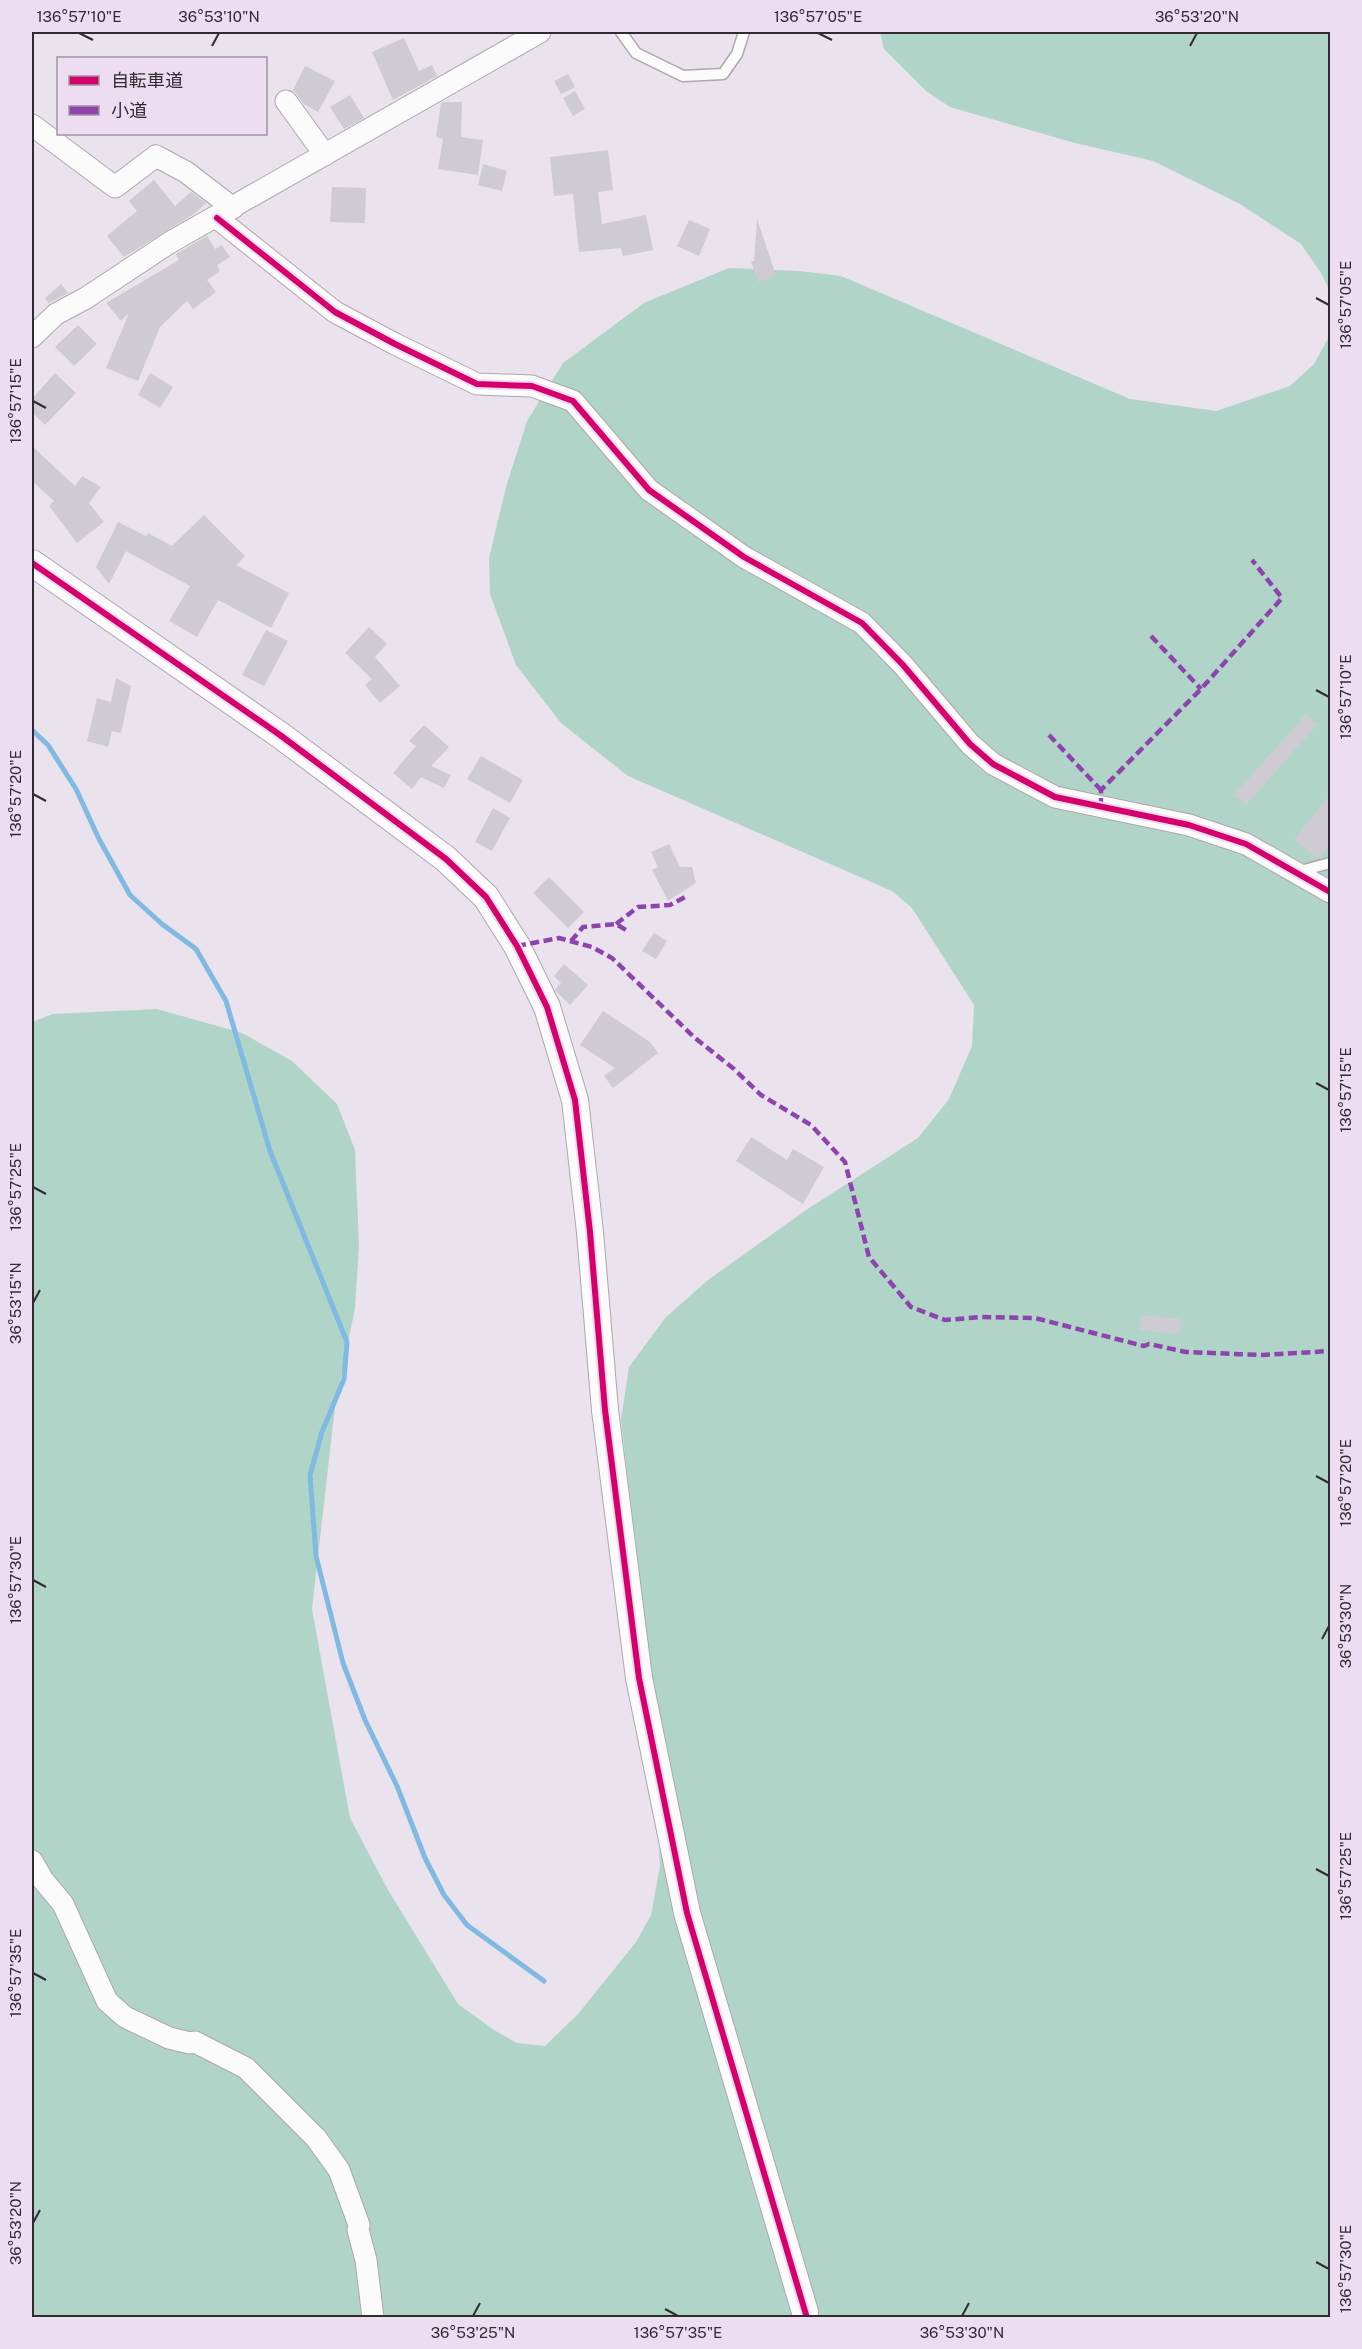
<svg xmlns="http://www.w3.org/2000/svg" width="1362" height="2349" viewBox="0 0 1362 2349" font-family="'Public Sans','Noto Sans JP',sans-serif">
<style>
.green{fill:#b1d4c8}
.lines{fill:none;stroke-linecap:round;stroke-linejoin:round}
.stream{stroke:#80b9e2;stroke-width:5}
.building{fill:#cfcbd3}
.service-casing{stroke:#ada7ae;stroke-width:13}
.minor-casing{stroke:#ada7ae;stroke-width:23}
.tertiary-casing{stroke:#ada7ae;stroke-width:28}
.service{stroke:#fcfbfc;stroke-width:10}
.minor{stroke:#fcfbfc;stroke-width:21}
.tertiary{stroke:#fcfbfc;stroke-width:26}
.quiet{stroke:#8e44ad;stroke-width:4.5;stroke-dasharray:9 4.5;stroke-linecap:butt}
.cycleway-casing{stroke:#ecdef0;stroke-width:10}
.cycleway{stroke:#d6006c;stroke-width:6}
.ticks{fill:none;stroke:#302b32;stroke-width:2}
.neatline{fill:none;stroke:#302b32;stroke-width:2}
.ticks-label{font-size:15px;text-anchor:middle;fill:#302b32}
</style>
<rect width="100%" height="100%" fill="#eae2ec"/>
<path class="green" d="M880 32H1330V291L1321 273 1301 244 1240 204 1153 161 1071 142 950 107 926 91 884 49Z
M729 268 799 271 841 276 1130 399 1216 411 1290 386 1314 364 1330 335V2317L32 2318V1022L53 1014 157 1009 242 1033 292 1061 337 1104 355 1150 359 1247 355 1308 335 1407 312 1609 350 1818 388 1890 458 2004 494 2030 517 2043 545 2046 578 2014 636 1942 651 1915 660 1866 653 1692 621 1420 629 1367 666 1317 708 1280 806 1210 918 1138 949 1099 972 1046 974 1005 912 908 892 891 628 776 561 723 516 665 490 594 489 558 506 487 527 421 563 363 644 303Z"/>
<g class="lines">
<path class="stream" d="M32 730 48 745 76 789 99 839 130 895 162 924 196 949 226 1001 270 1151 347 1342 344 1379 322 1432 310 1475 316 1556 343 1663 365 1720 397 1786 425 1858 444 1895 467 1925 544 1981"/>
</g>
<path class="building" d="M404 38 419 71 432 65 437 76 393 100 372 52Z
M305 66 335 81 318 112 304 104 293 90Z
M568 74 575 87 561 94 554 81Z
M575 91 585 109 573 116 563 98Z
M350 95 364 118 344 129 330 107Z
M444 102H462L461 137 483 140 478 175 438 169 443 139 436 137 441 103Z
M608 150 613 190 598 192 602 224 646 215 653 250 623 256 621 248 579 252 573 194 554 196 550 157Z
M483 164 507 171 502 191 478 185Z
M154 180 175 206 191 192 206 203 194 214 124 257 107 236 137 211 129 201Z
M332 187 366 188 365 223 330 222Z
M757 219 776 275 758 282 751 261H754Z
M689 220 710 229 699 256 677 246Z
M207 236 215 249 222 245 230 257 217 265 220 271 207 280 216 292 193 309 187 301 160 327 138 381 106 368 129 313 121 321 106 303 179 260 176 254Z
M61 284 68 293 49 303 45 298Z
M78 325 97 344 74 366 55 347Z
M55 373 76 393 45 425 32 412V399Z
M150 373 173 387 160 408 138 395Z
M32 446 75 486 82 476 101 487 89 503 104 522 77 543 49 506 54 501 32 481Z
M204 515 245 556 236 565 289 593 271 628 218 600 197 637 169 621 190 586 126 551 109 584 96 567 118 522 146 536 148 533 172 546Z
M369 627 387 644 375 657 400 686 380 703 365 685 372 679 345 653Z
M266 630 288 641 264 686 242 675Z
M116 678 131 686 121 733 112 731 108 747 87 741 97 698 111 702Z
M1306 714 1317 725 1246 805 1234 795Z
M424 725 449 747 431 766 451 775 444 788 421 777 412 789 393 773 416 746 409 741Z
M481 756 523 780 510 803 467 779Z
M1330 795V845L1318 859 1294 839Z
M493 808 510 818 492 851 475 842Z
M669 844 680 867H692L696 883 668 901 652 870 658 867 651 852Z
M549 877 584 912 568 928 533 893Z
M654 933 667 941 656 959 642 951Z
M564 964 588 985 570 1005 555 990 561 983 554 976Z
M603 1011 650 1042 658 1053 613 1088 604 1076 615 1068 580 1045Z
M751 1137 787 1160 793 1149 824 1167 803 1204 736 1161Z
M1141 1315 1181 1319 1179 1334 1139 1330Z"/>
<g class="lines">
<defs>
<path id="service" d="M621 32 636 53 683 76 723 74 737 54 744 32
M1297 872 1330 863"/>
<path id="minor" d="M286 101 325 155
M32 125 115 187 156 156 186 172 233 208
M217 218 335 312 395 344 477 384 532 386 573 401 649 490 744 557 862 623 903 665 970 744 993 764 1055 797 1189 825 1246 844 1330 892
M32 337 56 314 86 298 169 243 540 32
M32 1861 43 1880 63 1904 107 2001 125 2017 169 2038 190 2043 195 2042 246 2068 316 2138 339 2170 359 2225 358 2230 366 2260 373 2318"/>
<path id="tertiary" d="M32 563 280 735 446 859 486 897 517 946 547 1007 575 1100 590 1232 605 1410 639 1678 687 1913 805 2312"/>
</defs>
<use href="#service" class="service-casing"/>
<use href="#minor" class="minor-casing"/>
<use href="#tertiary" class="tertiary-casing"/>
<use href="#service" class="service"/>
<use href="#minor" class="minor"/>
<use href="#tertiary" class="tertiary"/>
<path class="quiet" d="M1151 636 1201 689
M1049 735 1101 790
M1101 807V790L1201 689 1282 598 1252 560
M616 924 638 907 670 905 685 897
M571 941 583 927 616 924 626 930
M517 946 559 938 592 947 612 958 695 1038 734 1069 761 1095 811 1125 845 1162 869 1257 911 1307 945 1320 981 1317 1035 1318 1144 1346 1149 1344 1186 1352 1262 1355 1330 1351"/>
<defs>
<path id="cycleway" d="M217 218 335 312 395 344 477 384 532 386 573 401 649 490 744 557 862 623 903 665 970 744 993 764 1055 797 1189 825 1246 844 1330 892
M32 563 280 735 446 859 486 897 517 946 547 1007 575 1100 590 1232 605 1410 639 1678 687 1913 807 2318"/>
</defs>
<use href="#cycleway" class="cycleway-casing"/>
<use href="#cycleway" class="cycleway"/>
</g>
<path class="ticks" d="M79 33 93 40M818 33 832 40M212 46 219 33M1190 46 1197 33M1316 298 1329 305M33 401 46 408M1316 690 1329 697M33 794 46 801M1316 1083 1329 1090M33 1187 46 1194M33 1303 40 1290M1316 1476 1329 1483M33 1580 46 1587M1322 1639 1329 1626M1316 1869 1329 1876M33 1973 46 1980M33 2223 40 2210M1316 2262 1329 2269M665 2309 678 2316M473 2316 480 2303M962 2316 969 2303"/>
<rect width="1362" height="2349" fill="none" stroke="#ecdef0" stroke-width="66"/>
<rect x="57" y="57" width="210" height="78" fill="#ecdef0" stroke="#a196a4" stroke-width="1.5"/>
<rect x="69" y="76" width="30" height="9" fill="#d6006c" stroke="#a196a4" stroke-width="1.5"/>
<text x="111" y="87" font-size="18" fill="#302b32">自転車道</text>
<rect x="69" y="106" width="30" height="9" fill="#8e44ad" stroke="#a196a4" stroke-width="1.5"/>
<text x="111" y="117" font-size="18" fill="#302b32">小道</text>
<rect x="33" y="33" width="1296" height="2283" class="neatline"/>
<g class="ticks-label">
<text x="79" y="22">136°57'10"E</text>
<text x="219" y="22">36°53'10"N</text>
<text x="818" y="22">136°57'05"E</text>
<text x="1197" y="22">36°53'20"N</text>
<text transform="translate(1346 305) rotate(-90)" y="5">136°57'05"E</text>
<text transform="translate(16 401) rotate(-90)" y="5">136°57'15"E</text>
<text transform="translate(1346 697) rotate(-90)" y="5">136°57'10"E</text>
<text transform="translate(16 794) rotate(-90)" y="5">136°57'20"E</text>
<text transform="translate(1346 1090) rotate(-90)" y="5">136°57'15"E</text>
<text transform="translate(16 1187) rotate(-90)" y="5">136°57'25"E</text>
<text transform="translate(16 1303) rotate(-90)" y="5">36°53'15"N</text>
<text transform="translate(1346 1483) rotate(-90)" y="5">136°57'20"E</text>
<text transform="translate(16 1580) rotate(-90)" y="5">136°57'30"E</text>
<text transform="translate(1346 1626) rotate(-90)" y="5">36°53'30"N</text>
<text transform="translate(1346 1876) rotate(-90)" y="5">136°57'25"E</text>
<text transform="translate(16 1973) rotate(-90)" y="5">136°57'35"E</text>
<text transform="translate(16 2223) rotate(-90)" y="5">36°53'20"N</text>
<text transform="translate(1346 2269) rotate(-90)" y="5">136°57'30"E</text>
<text x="473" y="2338">36°53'25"N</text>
<text x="678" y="2338">136°57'35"E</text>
<text x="962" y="2338">36°53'30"N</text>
</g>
</svg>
